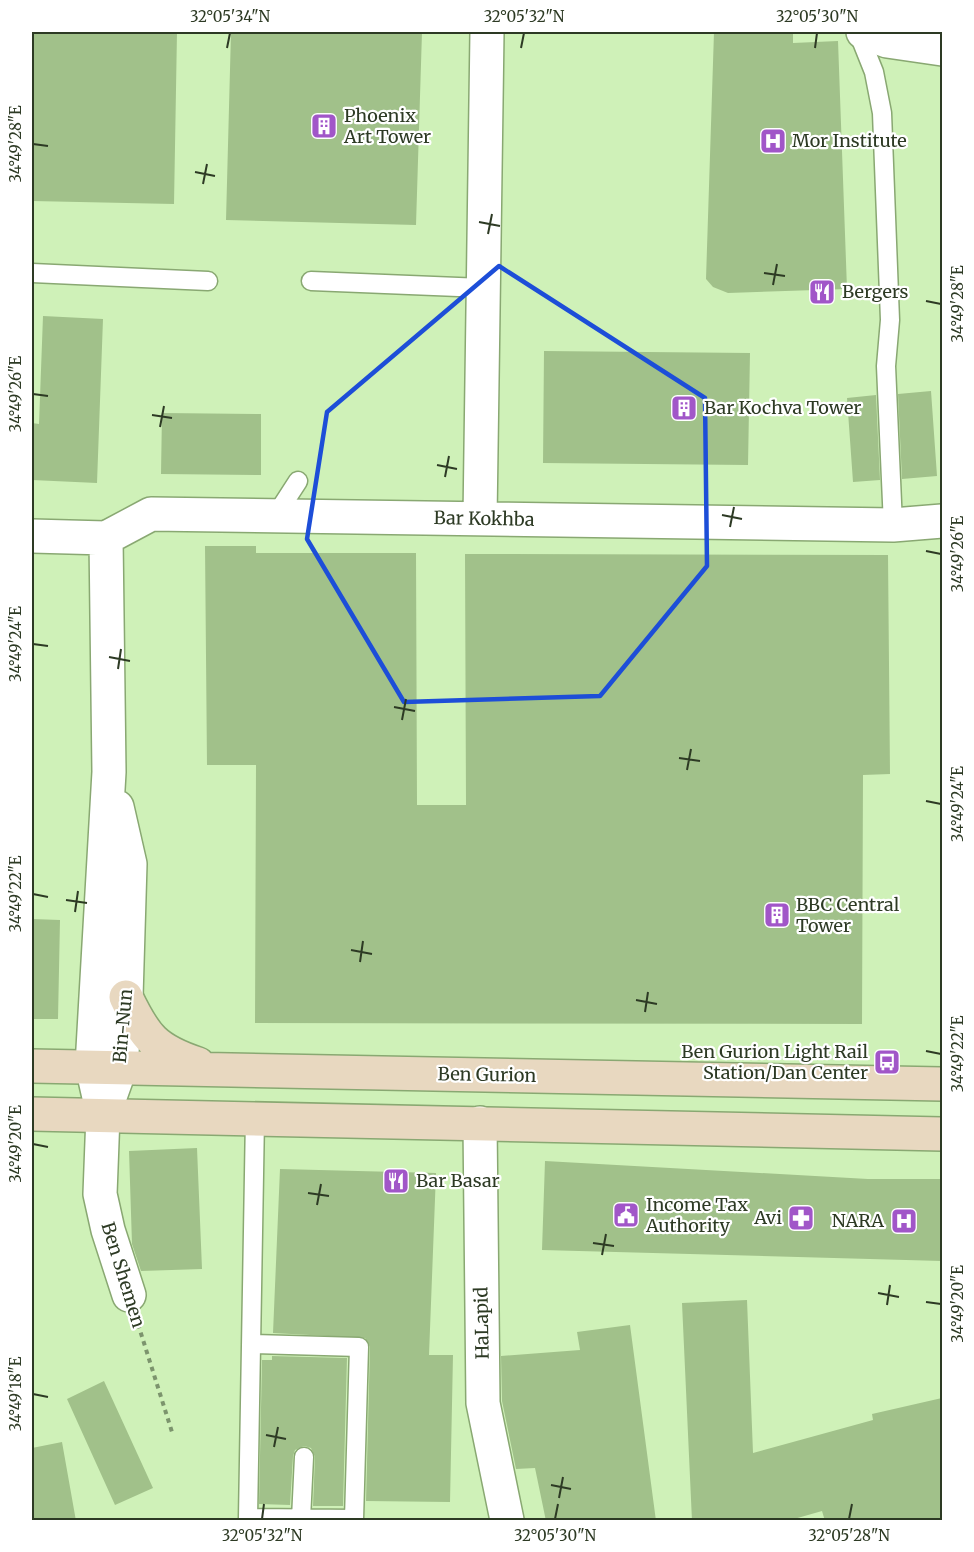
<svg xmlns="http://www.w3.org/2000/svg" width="974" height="1552" viewBox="0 0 974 1552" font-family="Merriweather,serif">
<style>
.building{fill:#a1c18a}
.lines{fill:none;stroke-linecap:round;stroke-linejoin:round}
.service-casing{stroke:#89a872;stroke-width:21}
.minor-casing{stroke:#89a872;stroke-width:36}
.secondary-casing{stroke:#89a872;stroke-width:36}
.path{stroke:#7c946d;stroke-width:4;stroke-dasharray:4.5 4.5;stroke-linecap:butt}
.service{stroke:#fff;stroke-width:18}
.minor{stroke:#fff;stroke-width:33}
.secondary{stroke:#e8d8c0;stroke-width:33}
.marked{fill:none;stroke:#1d4ed8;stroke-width:4.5;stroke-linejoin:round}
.ticks{fill:none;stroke:#2d3a24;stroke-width:2}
.labels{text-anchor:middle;stroke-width:4.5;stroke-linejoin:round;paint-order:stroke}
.poi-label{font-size:18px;fill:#2d3a24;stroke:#fff;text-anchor:start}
.street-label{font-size:18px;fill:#2d3a24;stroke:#fff}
.neatline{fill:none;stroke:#2d3a24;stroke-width:2}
.ticks-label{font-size:15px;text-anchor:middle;fill:#2d3a24}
</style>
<rect width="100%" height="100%" fill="#cff1b8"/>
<path class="building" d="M32 32H177L174 204 32 201Z
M231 32H422L416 225 226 220Z
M714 32H793V43L838 41 847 289 728 293 713 287 706 279Z
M43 316 103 319 97 483 32 480V423L39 424Z
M544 351 750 353 748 465 543 463Z
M931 391 937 476 902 479 898 394Z
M876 395 880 480 853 482 847 398Z
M162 413 261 414V475L161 474Z
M205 546H256V553H416L417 805H466L465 554 888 555 890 774 863 775 862 1024 255 1023 256 765H207Z
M32 919 60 920 58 1019H32Z
M197 1148 202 1269 141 1271 132 1244 129 1151Z
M545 1161 868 1179H942V1261L542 1250Z
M280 1169 436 1173 429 1355H453L450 1502 366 1501 370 1347 365 1338 273 1333Z
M747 1300 753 1453 873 1420 872 1414 942 1398V1521H825L822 1511 787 1521H692L682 1303Z
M630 1325 656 1521H546L535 1468 516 1469 502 1401 501 1356 580 1350 577 1332Z
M272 1356 347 1358 343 1506H313L315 1457 311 1448 304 1446 295 1450 293 1456 290 1505 259 1504 262 1360H272Z
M104 1381 153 1488 115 1505 67 1399Z
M62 1442 76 1521H32V1448Z"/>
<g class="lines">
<defs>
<path id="service" d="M858 32 874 72 882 113 890 320 886 366 893 525
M32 273 208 281
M311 281 483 288
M276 515 298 481
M251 1344 359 1347 354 1519 248 1518 255 1117
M301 1519 304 1457"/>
<path id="minor" d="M863 32 887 41 942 49
M480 519 487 32
M32 536 106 538 151 514 893 525 942 521
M106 538 109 772 92 1066 103 1115 100 1194 108 1230 129 1295
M111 1094 121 1066 126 997 130 864 117 807
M480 1123 483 1403 507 1520"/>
<path id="secondary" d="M126 997C145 1037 155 1050 198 1064
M32 1066 942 1084
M32 1114 942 1134"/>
</defs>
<use href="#service" class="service-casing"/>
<use href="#minor" class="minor-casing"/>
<use href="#secondary" class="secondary-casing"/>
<path class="path" d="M138 1324 172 1432"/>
<use href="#service" class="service"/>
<use href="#minor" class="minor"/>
<use href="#secondary" class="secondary"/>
</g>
<path class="marked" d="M499 266 705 398 707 566 600 696 404 702 307 539 327 412Z"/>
<path class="ticks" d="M227 48 230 33M521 48 524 33M815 48 817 33M33 144 48 146M195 172 215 176M203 184 207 164M479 222 500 226M488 234 492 214M764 273 785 276M773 285 777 264M926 301 941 304M33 394 48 396M152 415 172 418M160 427 164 406M437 465 457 469M445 477 449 456M722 515 742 519M730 527 734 507M926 551 941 554M33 644 48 646M109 657 130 661M118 669 121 649M394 707 415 711M402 720 406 699M679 758 700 761M687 770 691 749M926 801 941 804M33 894 48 897M66 900 87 903M75 912 78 891M351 950 372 954M360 962 363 941M636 1000 657 1004M645 1012 648 992M926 1051 941 1054M33 1144 48 1147M308 1193 329 1196M317 1205 321 1184M593 1243 614 1246M602 1255 606 1234M878 1293 899 1297M926 1302 941 1304M887 1305 890 1285M33 1394 48 1397M266 1435 286 1439M274 1447 278 1427M551 1485 571 1489M559 1498 563 1477M262 1519 264 1504M555 1519 558 1504M849 1519 852 1504"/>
<defs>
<symbol id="building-square" viewBox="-11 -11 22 22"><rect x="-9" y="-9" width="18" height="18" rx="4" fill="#a156c8" stroke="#fff"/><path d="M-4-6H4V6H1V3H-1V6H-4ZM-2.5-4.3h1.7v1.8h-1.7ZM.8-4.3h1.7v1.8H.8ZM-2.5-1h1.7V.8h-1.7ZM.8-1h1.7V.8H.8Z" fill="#fff"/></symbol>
<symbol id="hospital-square" viewBox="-11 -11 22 22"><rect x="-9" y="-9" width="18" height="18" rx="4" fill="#a156c8" stroke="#fff"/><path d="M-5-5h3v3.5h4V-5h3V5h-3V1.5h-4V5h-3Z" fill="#fff"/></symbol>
<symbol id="restaurant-square" viewBox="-11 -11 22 22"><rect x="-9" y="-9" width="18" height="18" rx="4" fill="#a156c8" stroke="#fff"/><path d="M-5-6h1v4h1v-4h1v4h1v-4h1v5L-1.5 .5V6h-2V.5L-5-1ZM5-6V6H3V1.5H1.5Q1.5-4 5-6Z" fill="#fff"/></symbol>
<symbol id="bus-square" viewBox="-11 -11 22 22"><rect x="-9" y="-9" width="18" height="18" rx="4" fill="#a156c8" stroke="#fff"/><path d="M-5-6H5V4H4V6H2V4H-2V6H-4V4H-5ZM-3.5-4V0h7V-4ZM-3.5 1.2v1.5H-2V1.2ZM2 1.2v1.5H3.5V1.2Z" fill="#fff"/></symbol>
<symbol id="civic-square" viewBox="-11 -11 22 22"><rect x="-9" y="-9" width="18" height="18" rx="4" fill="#a156c8" stroke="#fff"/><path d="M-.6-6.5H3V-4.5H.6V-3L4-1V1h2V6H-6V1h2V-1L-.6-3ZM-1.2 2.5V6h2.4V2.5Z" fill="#fff"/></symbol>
<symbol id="pharmacy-square" viewBox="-11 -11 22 22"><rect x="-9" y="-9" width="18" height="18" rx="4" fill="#a156c8" stroke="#fff"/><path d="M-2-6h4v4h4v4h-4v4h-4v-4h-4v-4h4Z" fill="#fff"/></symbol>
</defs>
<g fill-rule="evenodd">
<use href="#building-square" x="309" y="111" width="30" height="30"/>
<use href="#hospital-square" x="758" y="126" width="30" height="30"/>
<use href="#restaurant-square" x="807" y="277" width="30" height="30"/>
<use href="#building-square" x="669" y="393" width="30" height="30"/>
<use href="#building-square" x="762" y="900" width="30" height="30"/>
<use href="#bus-square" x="872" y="1047" width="30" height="30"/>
<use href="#restaurant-square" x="381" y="1166" width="30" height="30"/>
<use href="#civic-square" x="611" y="1200" width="30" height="30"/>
<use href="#pharmacy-square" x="786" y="1203" width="30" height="30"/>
<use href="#hospital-square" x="889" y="1206" width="30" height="30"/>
</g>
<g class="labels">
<g class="poi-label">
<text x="344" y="122">Phoenix<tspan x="344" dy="21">Art Tower</tspan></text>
<text x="792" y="147">Mor Institute</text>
<text x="842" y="298">Bergers</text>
<text x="704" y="414">Bar Kochva Tower</text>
<text x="796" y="911">BBC Central<tspan x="796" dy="21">Tower</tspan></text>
<text x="868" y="1058" text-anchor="end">Ben Gurion Light Rail<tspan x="868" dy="21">Station/Dan Center</tspan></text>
<text x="416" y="1187">Bar Basar</text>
<text x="646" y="1211">Income Tax<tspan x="646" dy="21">Authority</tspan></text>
<text x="782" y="1224" text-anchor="end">Avi</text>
<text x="884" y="1227" text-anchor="end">NARA</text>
</g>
<g class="street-label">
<text transform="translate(484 519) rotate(1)" y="6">Bar Kokhba</text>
<text transform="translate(123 1026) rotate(-85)" y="6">Bin-Nun</text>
<text transform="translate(487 1075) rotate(1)" y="6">Ben Gurion</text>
<text transform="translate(123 1275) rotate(73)" y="6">Ben Shemen</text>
<text transform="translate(482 1323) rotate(-91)" y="6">HaLapid</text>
</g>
</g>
<rect width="974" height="1552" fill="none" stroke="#ffffff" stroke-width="66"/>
<rect x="33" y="33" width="908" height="1486" class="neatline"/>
<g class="ticks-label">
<text x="230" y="22">32°05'34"N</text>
<text x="524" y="22">32°05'32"N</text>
<text x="817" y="22">32°05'30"N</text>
<text transform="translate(16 144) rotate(-90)" y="5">34°49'28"E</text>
<text transform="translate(958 304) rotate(-90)" y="5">34°49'28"E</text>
<text transform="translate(16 394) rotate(-90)" y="5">34°49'26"E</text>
<text transform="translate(958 554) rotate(-90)" y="5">34°49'26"E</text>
<text transform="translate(16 644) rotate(-90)" y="5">34°49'24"E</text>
<text transform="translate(958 804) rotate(-90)" y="5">34°49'24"E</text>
<text transform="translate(16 894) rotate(-90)" y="5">34°49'22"E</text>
<text transform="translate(958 1054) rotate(-90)" y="5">34°49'22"E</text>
<text transform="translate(16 1144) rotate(-90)" y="5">34°49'20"E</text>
<text transform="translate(958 1304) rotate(-90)" y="5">34°49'20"E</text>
<text transform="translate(16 1394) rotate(-90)" y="5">34°49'18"E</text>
<text x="262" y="1541">32°05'32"N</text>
<text x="555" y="1541">32°05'30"N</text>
<text x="849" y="1541">32°05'28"N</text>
</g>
</svg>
